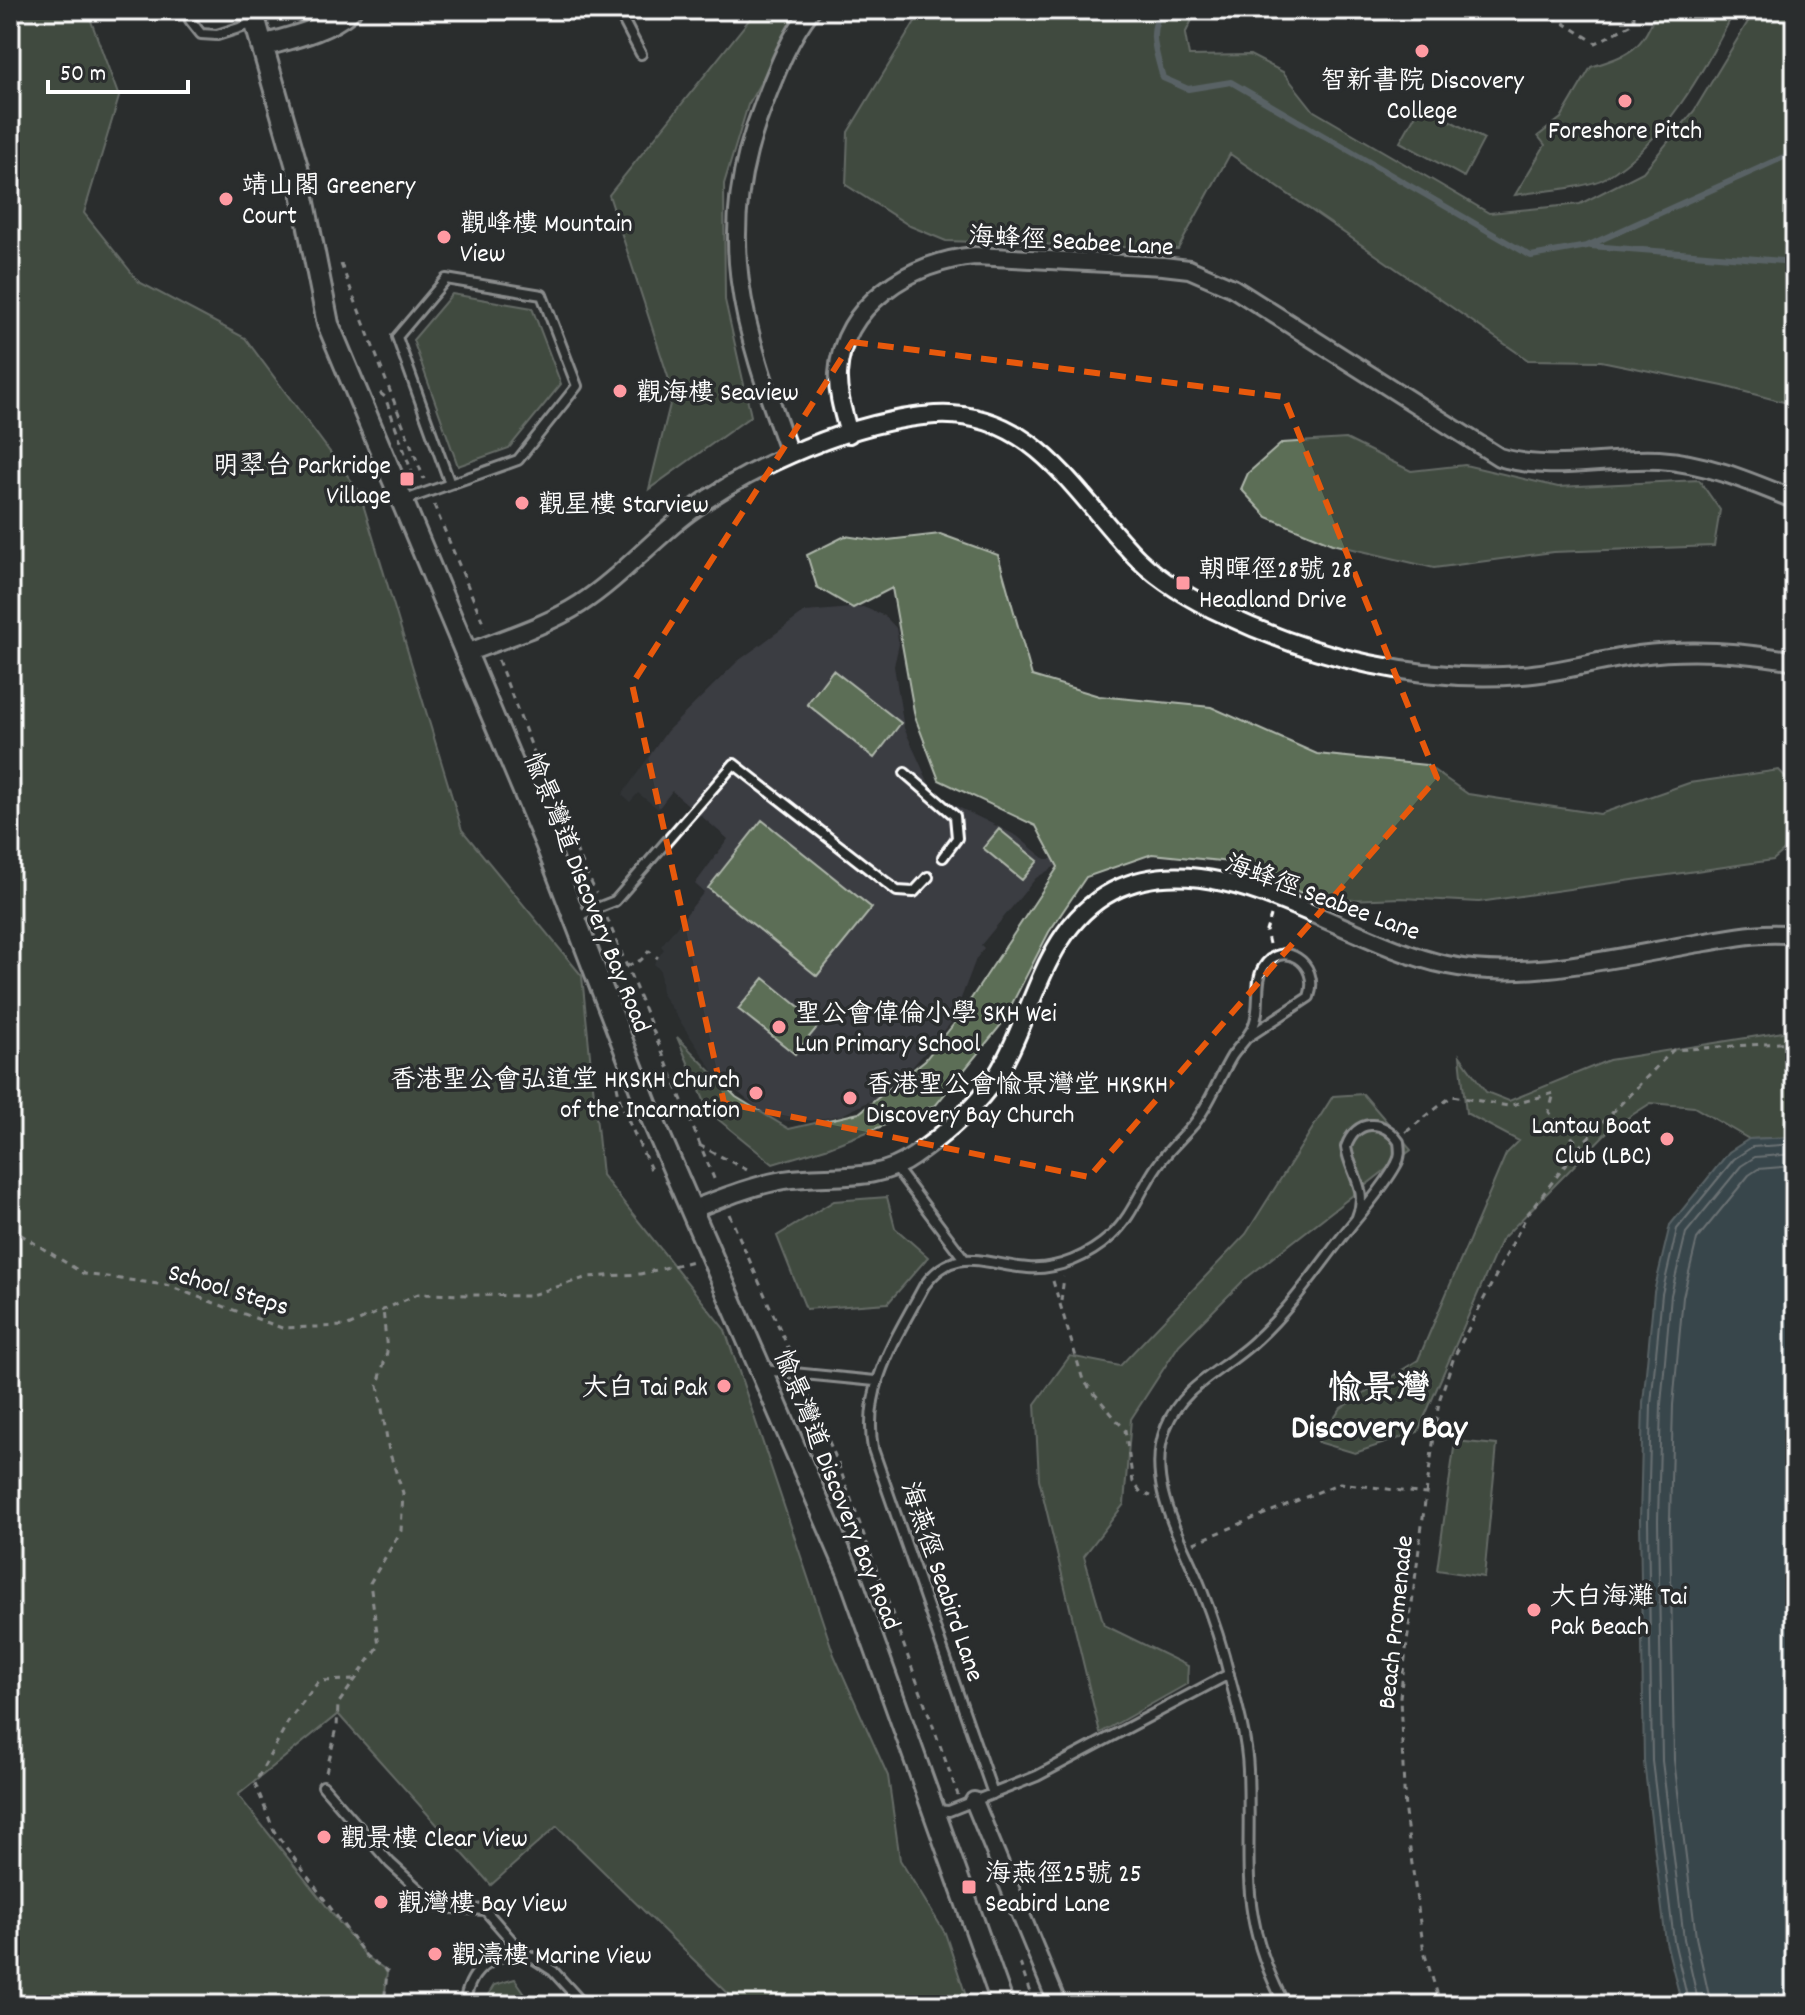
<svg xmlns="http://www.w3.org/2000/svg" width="1805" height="2015" viewBox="0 0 1805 2015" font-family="Dekko,'LXGW WenKai TC',sans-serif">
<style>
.built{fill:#3b3c42}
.green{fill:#5c6e57;stroke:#aeb6ab;stroke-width:2}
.water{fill:#4b6570;stroke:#93a3a9;stroke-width:2}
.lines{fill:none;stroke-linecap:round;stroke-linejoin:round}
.shore{stroke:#b7c1c6;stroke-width:2}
.stream{stroke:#93a3a9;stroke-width:6}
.service-casing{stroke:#fff;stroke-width:14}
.minor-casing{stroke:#fff;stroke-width:22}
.tertiary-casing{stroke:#fff;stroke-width:26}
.path{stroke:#fff;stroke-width:3;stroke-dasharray:6 6;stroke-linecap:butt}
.service{stroke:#2a2d2e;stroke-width:8}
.minor{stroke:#2a2d2e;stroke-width:16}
.tertiary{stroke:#2a2d2e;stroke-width:20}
.marked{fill:none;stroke:#e8590c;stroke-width:6;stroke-dasharray:16 10;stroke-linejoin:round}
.poi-dot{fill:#ff9aa2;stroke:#2a2d2e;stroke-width:3}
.labels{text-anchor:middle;stroke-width:7;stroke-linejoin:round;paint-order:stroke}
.poi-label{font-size:26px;fill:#fff;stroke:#2a2d2e;text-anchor:start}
.street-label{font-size:26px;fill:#fff;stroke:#2a2d2e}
.district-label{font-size:34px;font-weight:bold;fill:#fff;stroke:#2a2d2e}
</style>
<rect width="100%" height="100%" fill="#2a2d2e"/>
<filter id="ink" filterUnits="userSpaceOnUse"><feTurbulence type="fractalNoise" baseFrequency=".0125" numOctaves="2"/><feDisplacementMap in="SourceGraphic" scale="16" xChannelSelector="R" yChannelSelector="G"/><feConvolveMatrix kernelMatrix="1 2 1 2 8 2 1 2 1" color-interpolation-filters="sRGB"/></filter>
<g filter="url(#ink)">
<path class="built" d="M863 607 885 616 896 628 899 644 894 666 904 728 931 788 954 805 1017 836 1045 859H1067L1036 878 981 945 984 948 976 959 952 1022 899 1082 884 1094 842 1115 806 1122 771 1120 714 1072 662 994 660 969 654 964 664 949 661 946 704 892 695 884 728 839 672 791 658 809 638 793 630 802 622 795 667 731 738 661 805 612Z"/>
<path class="green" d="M10 10H87L119 97 84 213 139 282 245 338 359 491 462 830 582 976 602 1175 725 1330 834 1655 888 1776 900 1860 945 1933 969 2005H740L557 1826 491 1885 338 1714 238 1795 366 1956 387 1971 384 2005H10Z
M757 10H801L748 105 724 184 725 300 751 416 649 489 673 392 609 195Z
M922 10H1197L1185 34 1189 56 1250 55 1283 72 1314 111 1489 213 1580 204 1643 172 1694 111 1755 10H1795V405L1723 386 1601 361 1528 360 1230 154 1178 249 946 241 910 226 846 185 848 132Z
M1656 10H1735C1704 71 1666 141 1605 178 1588 188 1538 191 1515 195L1545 145 1538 136 1561 118 1591 67C1628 55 1644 50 1656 10Z
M1421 105 1484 139 1464 177 1400 142Z
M452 294 532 308 561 384 509 448 458 466 413 340Z
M1346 439 1411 471 1465 465 1558 487 1699 480 1720 510 1714 546 1553 552 1434 568 1332 544 1267 517 1241 489 1248 473 1282 443Z
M940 534 998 555 1032 676 1099 696 1211 707 1317 754 1426 765 1468 794 1600 814 1689 783 1779 770 1795 787V841L1773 860 1479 902 1402 898 1320 901 1230 862 1152 854 1086 877 1049 932 1001 1025 936 1105 829 1147 773 1164 709 1112 677 1037 736 1097 789 1129 859 1113 925 1060 957 1020 1058 867 1036 826 939 780 915 717 892 588 853 608 817 587 807 555 845 536 879 541Z
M833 670 901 723 874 758 807 704Z
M762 820 872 908 817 976 708 888Z
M999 829 1038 861 1022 880 983 848Z
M764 978 820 1024 795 1054 738 1009Z
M1795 1030V1137L1749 1139 1694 1107 1651 1103 1610 1129 1501 1240 1418 1432 1355 1453 1318 1442 1341 1408 1418 1360 1506 1154 1519 1141 1466 1113 1460 1056 1486 1092 1509 1101 1609 1060Z
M1363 1094 1411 1150 1245 1279 1179 1345 1131 1419 1124 1504 1084 1556 1104 1625 1188 1666 1187 1684 1100 1733 1039 1479 1035 1404 1070 1356 1120 1366 1246 1234 1333 1096Z
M887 1197 895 1228 928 1257 888 1303 806 1309 777 1236 834 1201Z
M1455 1441 1497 1445 1484 1577 1437 1570Z
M515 1979 533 2005H482L494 1985Z"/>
<path class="water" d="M1795 1137V2005H1682L1666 1942 1644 1762 1640 1520 1643 1403 1654 1292 1670 1225 1729 1152 1749 1139Z"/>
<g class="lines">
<path class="shore" d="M1689 2005 1674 1941 1652 1761 1648 1520 1651 1404 1662 1294 1677 1229 1734 1159 1752 1147 1795 1144
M1699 2005 1684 1939 1662 1761 1658 1520 1661 1404 1671 1295 1686 1233 1741 1166 1755 1157 1795 1154
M1711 2005 1696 1937 1674 1760 1670 1520 1673 1405 1683 1297 1697 1239 1749 1175 1758 1169 1795 1166"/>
<path class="stream" d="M1163 10C1146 30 1157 55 1163 78L1188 89 1231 82 1531 256 1587 246 1795 152
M1591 246 1795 262"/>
<defs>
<path id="service" d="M189 10 190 20 201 34 217 35 255 23
M618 10 641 54
M405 500 518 460 577 386 542 295 446 279 397 337 450 484
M905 773 955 816 957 838 943 857
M577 916 615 901 734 764 897 891 914 892 928 877
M896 1168 964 1259
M763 1370 875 1381
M323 1786 390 1863 438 1907 485 1910 519 1949
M993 1794 873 1449C862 1386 896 1339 924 1286 955 1243 985 1265 1028 1268 1058 1270 1089 1256 1111 1236 1132 1217 1141 1189 1157 1166 1168 1150 1181 1139 1193 1125 1210 1104 1218 1079 1232 1056 1239 1046 1248 1038 1253 1027 1262 1008 1254 983 1263 968 1281 938 1321 962 1309 997L1248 1037
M934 1810 949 1811 1037 1776 1229 1674
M464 2005C470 1968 487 1962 519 1949L553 1971 584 2005
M1285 2005C1236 1914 1252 1866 1248 1770 1247 1739 1237 1704 1229 1675 1222 1645 1212 1616 1201 1588 1181 1537 1144 1484 1166 1427 1183 1384 1225 1370 1256 1340 1290 1309 1317 1269 1345 1233 1362 1211 1383 1189 1396 1165 1401 1157 1400 1150 1399 1142 1383 1118 1356 1119 1346 1147 1350 1174 1369 1189 1357 1217"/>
<path id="minor" d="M849 434C844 415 837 394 838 374 842 305 912 261 975 256L1163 266 1189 269 1233 288 1499 457C1552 473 1605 457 1659 460 1707 463 1751 482 1795 500
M789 453C743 326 712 235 764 103 777 70 789 38 811 10
M464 654C502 639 546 626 580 604 619 579 651 541 688 513 752 465 855 420 935 415 1035 409 1077 498 1138 559 1163 583 1194 601 1225 615 1316 658 1421 683 1522 675 1562 672 1600 660 1639 655 1691 648 1744 652 1795 661
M693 1209C722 1198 754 1185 784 1180 829 1173 876 1184 914 1156 940 1138 970 1112 989 1087 1035 1023 1038 930 1113 891 1216 838 1345 944 1447 965 1528 982 1625 955 1706 942 1736 937 1765 931 1795 935
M974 1801 1058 2005"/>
<path id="tertiary" d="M252 10 297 167 328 324 547 846 650 1114 848 1571 1003 2005
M262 46C293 37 325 31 350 10"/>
</defs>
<use href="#service" class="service-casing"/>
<use href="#minor" class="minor-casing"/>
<use href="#tertiary" class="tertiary-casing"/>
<path class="path" d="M1543 10 1596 43 1634 23V10
M341 264 424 479
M380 393 385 397 415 481
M434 505 485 627
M498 660 547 786 596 893
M607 918 715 1181
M1269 944 1266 931 1271 916
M627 966 641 960 649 951 658 958
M617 1086 621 1105 653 1174
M1406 1132 1452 1096 1508 1106 1554 1093 1549 1112 1580 1146
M699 1145 749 1171
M729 1214 794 1361
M10 1228 84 1274 166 1285 282 1328 348 1326 418 1294 528 1296 588 1277 640 1274 693 1261
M1053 1281 1083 1380 1125 1430 1133 1482 1140 1491 1151 1496
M1061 1301 1064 1277
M805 1386 836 1458 958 1795
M1426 1494 1439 1401 1454 1357 1527 1215 1580 1146 1673 1050 1795 1042
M1194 1543 1340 1483 1426 1494 1400 1697 1405 1813 1424 1952 1441 2005
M354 1680 319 1681 289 1720 255 1783 274 1831 366 1956 387 1971 384 2005
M326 1772 337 1728 338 1704 379 1646 370 1583 401 1531 403 1493 389 1451 378 1385 387 1352 383 1309
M1020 1963 1034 2005"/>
<use href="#service" class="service"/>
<use href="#minor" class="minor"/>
<use href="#tertiary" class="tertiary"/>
</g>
</g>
<path d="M0 0H1805V2015H0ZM852 342 1284 397 1437 778 1089 1177 724 1103 632 684Z" fill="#2a2d2e" fill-opacity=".55" fill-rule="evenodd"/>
<path class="marked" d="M852 342 1284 397 1437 778 1089 1177 724 1103 632 684Z"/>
<g class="poi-dot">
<circle cx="1422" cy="51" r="8"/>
<circle cx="1625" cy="101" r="8"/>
<circle cx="226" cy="199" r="8"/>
<circle cx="444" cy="237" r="8"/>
<circle cx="620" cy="391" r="8"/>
<rect x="399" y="471" width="16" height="16" rx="4"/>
<circle cx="522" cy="503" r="8"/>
<rect x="1175" y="575" width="16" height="16" rx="4"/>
<circle cx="779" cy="1027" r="8"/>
<circle cx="756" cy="1093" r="8"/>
<circle cx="850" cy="1098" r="8"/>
<circle cx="1667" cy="1139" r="8"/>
<circle cx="724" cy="1386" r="8"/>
<circle cx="1534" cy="1610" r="8"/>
<circle cx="324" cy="1837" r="8"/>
<rect x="961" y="1879" width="16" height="16" rx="4"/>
<circle cx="381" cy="1902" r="8"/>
<circle cx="435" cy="1954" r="8"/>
</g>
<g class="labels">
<g class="poi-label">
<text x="1422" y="88" text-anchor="middle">智新書院 Discovery<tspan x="1422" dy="30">College</tspan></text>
<text x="1625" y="138" text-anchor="middle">Foreshore Pitch</text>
<text x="242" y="193">靖山閣 Greenery<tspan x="242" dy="30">Court</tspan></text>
<text x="460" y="231">觀峰樓 Mountain<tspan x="460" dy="30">View</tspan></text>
<text x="636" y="400">觀海樓 Seaview</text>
<text x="391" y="473" text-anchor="end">明翠台 Parkridge<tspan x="391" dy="30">Village</tspan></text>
<text x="538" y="512">觀星樓 Starview</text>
<text x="1199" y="577">朝暉徑28號 28<tspan x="1199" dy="30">Headland Drive</tspan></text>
<text x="795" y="1021">聖公會偉倫小學 SKH Wei<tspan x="795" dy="30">Lun Primary School</tspan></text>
<text x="740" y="1087" text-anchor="end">香港聖公會弘道堂 HKSKH Church<tspan x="740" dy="30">of the Incarnation</tspan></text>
<text x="866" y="1092">香港聖公會愉景灣堂 HKSKH<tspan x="866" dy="30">Discovery Bay Church</tspan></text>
<text x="1651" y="1133" text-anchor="end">Lantau Boat<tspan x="1651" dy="30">Club (LBC)</tspan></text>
<text x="708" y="1395" text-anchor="end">大白 Tai Pak</text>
<text x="1550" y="1604">大白海灘 Tai<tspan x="1550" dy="30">Pak Beach</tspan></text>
<text x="340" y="1846">觀景樓 Clear View</text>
<text x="985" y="1881">海燕徑25號 25<tspan x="985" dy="30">Seabird Lane</tspan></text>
<text x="397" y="1911">觀灣樓 Bay View</text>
<text x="451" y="1963">觀濤樓 Marine View</text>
</g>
<g class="street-label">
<text transform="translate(1071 240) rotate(3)" y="9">海蜂徑 Seabee Lane</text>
<text transform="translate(589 892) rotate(68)" y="9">愉景灣道 Discovery Bay Road</text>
<text transform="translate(1323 896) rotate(20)" y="9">海蜂徑 Seabee Lane</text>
<text transform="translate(229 1288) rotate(17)" y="9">School Steps</text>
<text transform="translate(839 1489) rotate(68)" y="9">愉景灣道 Discovery Bay Road</text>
<text transform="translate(944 1581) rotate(71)" y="9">海燕徑 Seabird Lane</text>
<text transform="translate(1394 1622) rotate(-84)" y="9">Beach Promenade</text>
</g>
<g class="district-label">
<text x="1379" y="1398">愉景灣<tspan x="1379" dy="39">Discovery Bay</tspan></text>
</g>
</g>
<rect width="1805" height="2015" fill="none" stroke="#2a2d2e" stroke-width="40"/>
<rect x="20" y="20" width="1765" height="1975" fill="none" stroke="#fff" stroke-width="3" filter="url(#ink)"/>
<path d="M48 80v12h140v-12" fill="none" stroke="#ffffff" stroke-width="4"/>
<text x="60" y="80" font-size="24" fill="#ffffff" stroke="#2a2d2e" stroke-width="6" paint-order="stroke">50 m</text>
</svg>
